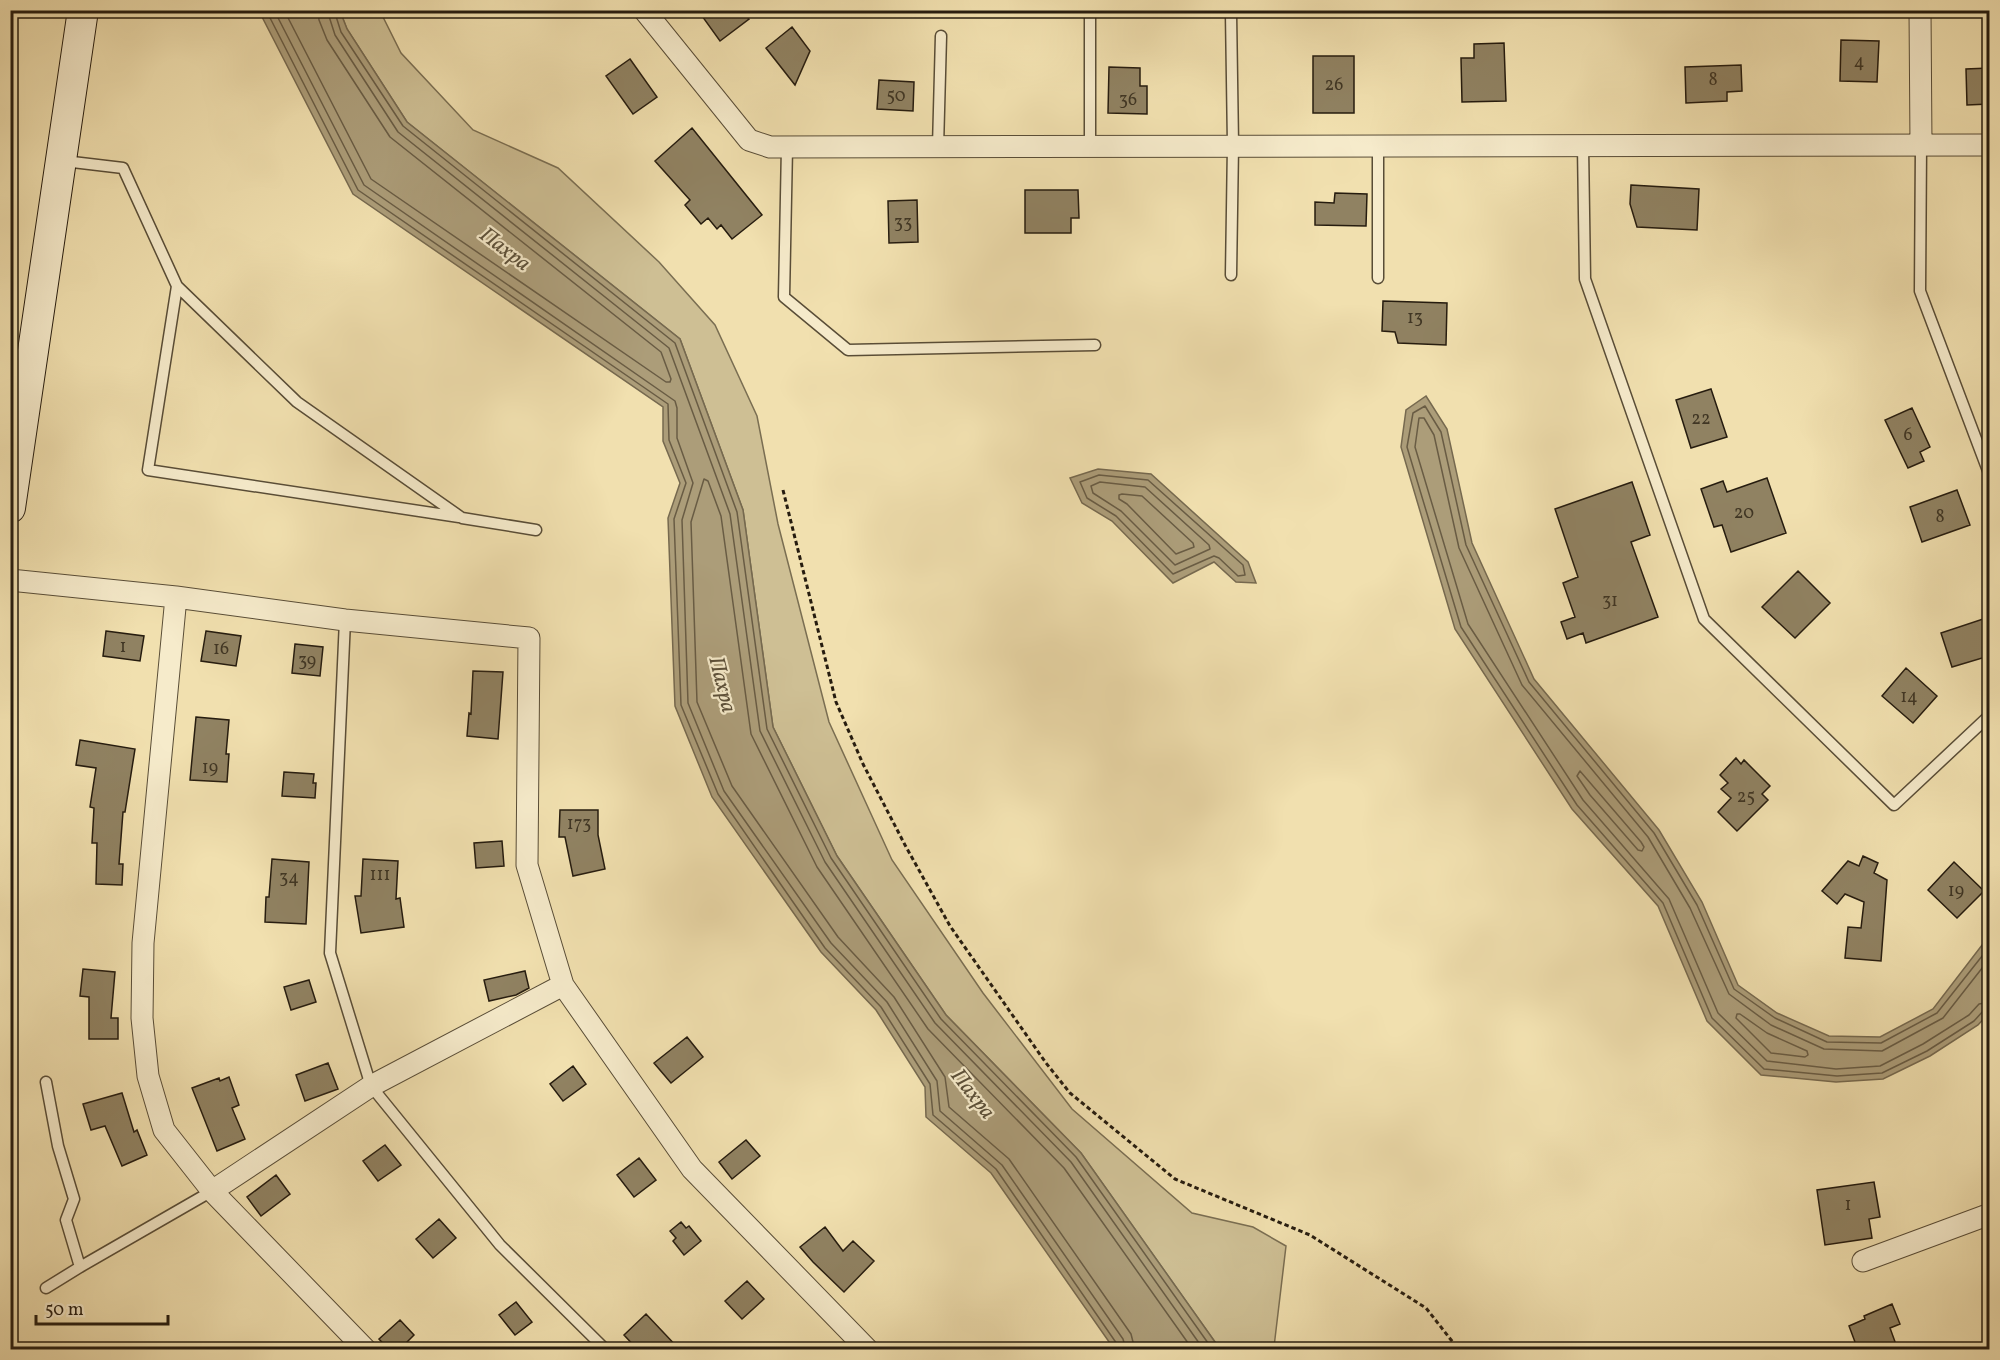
<svg xmlns="http://www.w3.org/2000/svg" width="2000" height="1360" viewBox="0 0 2000 1360" font-family="Vollkorn,serif">
<style>
.green{fill:#cebf94;stroke:#7a6e52;stroke-width:1.5}
.water{fill:#ac9d79;stroke:#76694f;stroke-width:1.5}
.lines{fill:none;stroke-linecap:round;stroke-linejoin:round}
.shore{stroke:#695c44;stroke-width:1.5}
.building{fill:#908262;stroke:#261c0f;stroke-width:1.5}
.lane-casing{stroke:#594d37;stroke-width:13}
.street-casing{stroke:#594d37;stroke-width:23}
.secondary-casing{stroke:#261c0f;stroke-width:32}
.path{stroke:#261c0f;stroke-width:3;stroke-dasharray:4.5 3;stroke-linecap:butt}
.lane{stroke:#f6ebcb;stroke-width:10}
.street{stroke:#f6ebcb;stroke-width:21}
.secondary{stroke:#f6ebcb;stroke-width:30}
.labels{text-anchor:middle;stroke-width:4.5;stroke-linejoin:round;paint-order:stroke}
.number-label{font-size:18px;fill:#403624}
.water-label{font-size:22px;font-style:italic;fill:#5c5039;stroke:#f6ebcb}
</style>
<rect width="100%" height="100%" fill="#f1e0af"/>
<filter id="stains"><feTurbulence type="fractalNoise" baseFrequency=".00333" numOctaves="4"/><feColorMatrix values="0 0 0 0 .2 0 0 0 0 .09 0 0 0 0 .02 0 0 0 .5 -.17"/></filter>
<radialGradient id="worn" r=".72"><stop offset=".6" stop-color="#630" stop-opacity="0"/><stop offset="1" stop-color="#630" stop-opacity=".3"/></radialGradient>
<path class="green" d="M340 11H380L401 53 473 130 558 168 659 262 715 325 757 416 778 524 829 722 892 860 983 993 1072 1109 1192 1213 1253 1227 1286 1246 1274 1347 1275 1349H1220L1081 1153 946 1015 837 856 773 727 743 510 680 339 407 122 347 29Z"/>
<path class="water" d="M259 11H340L347 29 407 122 680 339 743 510 773 727 837 856 946 1015 1081 1153 1220 1349H1114L991 1173 926 1117 925 1087 876 1010 821 952 712 797 675 706 668 518 680 483 663 441V407L353 194Z
M1426 396 1447 429 1472 543 1534 679 1659 830 1702 902 1738 985 1777 1013 1829 1036 1880 1037 1933 1009 1989 936V1013L1978 1025 1930 1056 1883 1079 1836 1082 1761 1075 1707 1021 1658 906 1572 809 1455 629 1401 447 1406 410Z
M1098 469 1151 474 1248 562 1256 583 1236 582 1214 562 1173 583 1112 521 1082 503 1070 478Z"/>
<g class="lines">
<path class="shore" d="M266 10 358 190 668 404 669 440 686 483 674 519 681 705 718 794 825 948 881 1007 930 1084 933 1115 996 1169 1117 1344 1118 1350
M274 10 364 185 675 401 677 408V438L693 483 682 520 688 703 724 791 831 943 887 1002 937 1081 940 1111 1002 1165 1123 1339 1126 1350
M284 10 371 179 666 382H670L671 379 661 352 390 137 327 40 319 20 318 10
M327 10 335 35 398 132 669 348 730 514 760 731 825 862 935 1023 1071 1162 1204 1350
M334 10 341 32 403 126 675 343 737 512 767 729 831 858 941 1019 1076 1157 1213 1350
M1099 475 1148 480 1243 565 1245 575 1238 576 1219 558 1214 556 1173 574 1116 516 1087 498 1080 482Z
M1100 482 1145 487 1209 545 1210 549 1175 565 1121 511 1093 493 1091 486Z
M1122 494 1142 496 1193 543 1194 547 1176 554 1127 504 1119 499V495Z
M1580 771 1641 842 1644 847 1642 851 1638 850 1590 795 1577 776Z
M1990 946 1937 1013 1881 1043 1827 1042 1775 1018 1734 989 1697 905 1654 833 1529 682 1466 545 1441 432 1425 406 1413 413 1407 447 1461 627 1577 805 1663 903 1712 1018 1764 1069 1837 1076 1882 1073 1927 1051 1974 1021 1984 1010 1990 1009
M1990 958 1943 1018 1882 1051 1824 1049 1771 1025 1729 994 1690 908 1648 837 1522 685 1459 548 1434 435 1424 418H1419L1415 447 1468 624 1583 800 1669 899 1718 1013 1767 1061 1836 1069 1880 1066 1923 1044 1969 1015 1979 1004 1990 1002
M1737 1014H1740L1767 1033 1807 1051 1808 1055 1805 1057 1771 1053 1736 1018Z
M1135 1350 1131 1334 1009 1159 949 1107 945 1077 894 997 838 937 732 786 697 702 691 522 704 479 708 481 721 516 751 734 817 867 928 1029 1064 1168 1193 1350"/>
</g>
<path class="building" d="M710 10H742L749 19 720 41 702 16Z
M792 27 810 51 795 85 766 48Z
M1841 40 1879 41 1877 82 1840 81Z
M1504 43 1506 101 1462 102 1461 58H1474V44Z
M1313 56H1354V113H1313Z
M630 59 657 97 633 114 606 76Z
M1741 65 1742 91 1727 92V101L1686 103 1685 67Z
M1109 67 1140 68V86H1147V114L1108 113Z
M1989 68V104L1967 105 1966 69Z
M879 80 914 82 913 111 877 109Z
M692 128 762 215 732 239 721 225 717 229 708 218 701 224 685 205 690 200 655 161Z
M1631 185 1699 189 1697 230 1637 227 1630 204Z
M1025 190H1078L1079 218H1071V233H1025Z
M1335 193 1367 194 1366 226 1315 225V202L1334 203Z
M917 200 918 242 889 243 888 201Z
M1383 301 1447 303 1446 345 1398 343 1395 332 1382 331Z
M1711 389 1727 437 1691 448 1676 400Z
M1912 408 1930 447 1920 452 1924 461 1908 468 1885 420Z
M1767 478 1786 533 1731 552 1722 525 1714 527 1701 489 1723 481 1727 492Z
M1632 482 1650 535 1631 542 1658 617 1586 643 1583 633 1567 639 1561 622 1575 617 1563 583 1578 577 1555 509Z
M1957 490 1970 525 1922 542 1910 507Z
M1798 571 1830 603 1795 638 1762 607Z
M1989 617V656L1952 667 1941 633Z
M106 631 144 636 140 661 103 656Z
M206 631 241 636 236 666 201 661Z
M295 644 323 647 320 676 292 673Z
M1906 668 1937 696 1913 723 1882 696Z
M473 671 503 672 498 739 467 736 469 713 471 714Z
M196 717 229 720 226 754H229L227 782 190 780Z
M80 740 135 749 125 812H123L119 864H123L122 885 96 884 97 843H92L94 808 90 807 96 768 76 765Z
M1736 758 1741 764 1744 760 1770 786 1762 794 1768 800 1737 831 1718 812 1731 798 1721 789 1728 783 1720 775Z
M284 772 314 774 313 783H316L315 798 282 796Z
M560 810H598V835L605 869 573 876 565 837H559Z
M502 841 504 866 476 868 474 843Z
M1863 856 1878 863 1874 873 1887 880 1881 961 1845 958 1848 927 1861 928 1864 902 1845 894 1837 904 1822 891 1848 861 1859 866Z
M272 859 309 862 306 924 265 922 266 897H269Z
M363 859 398 861 396 899 400 898 404 927 361 933 355 896H361Z
M1954 862 1984 891 1957 918 1928 890Z
M83 969 115 972 111 1018H118V1039H89V997L80 996Z
M525 971 529 988 516 995 489 1001 484 980Z
M309 980 316 1002 291 1010 284 987Z
M687 1037 703 1057 671 1083 654 1063Z
M328 1063 338 1089 305 1101 296 1075Z
M573 1066 586 1084 563 1101 550 1084Z
M229 1077 239 1105 232 1108 245 1139 217 1151 192 1088 219 1078 220 1081Z
M122 1093 134 1132 137 1130 147 1155 122 1166 105 1126 91 1130 83 1104Z
M746 1140 760 1156 732 1179 719 1162Z
M385 1145 401 1165 378 1181 363 1161Z
M639 1158 656 1180 634 1197 617 1175Z
M276 1175 290 1194 261 1216 247 1197Z
M1874 1182 1880 1217 1869 1219 1872 1238 1825 1245 1817 1190Z
M439 1219 456 1238 433 1258 416 1239Z
M681 1222 686 1228 689 1226 701 1241 684 1255 673 1241 676 1238 670 1231Z
M825 1227 843 1251 853 1241 874 1261 844 1292 813 1262 800 1247Z
M747 1281 764 1299 742 1319 725 1301Z
M516 1302 532 1322 515 1335 499 1315Z
M1892 1304 1900 1324 1890 1328 1898 1350H1858L1849 1326 1865 1319 1864 1316Z
M646 1314 680 1350H638L624 1335Z
M400 1320 414 1335 399 1350H389L379 1339Z"/>
<g class="lines">
<defs>
<path id="lane" d="M1231 13 1233 145 1231 275
M1921 145 1920 291 1990 476
M1583 146 1585 279 1704 619 1894 805 1990 715
M787 147 784 297 848 350 1095 345
M938 147 941 36
M1090 147V18
M64 161 123 168 177 286 297 402 462 518 536 530
M1378 278V145
M177 286 148 470 459 517
M345 620 330 953 371 1086 500 1245 606 1350
M46 1082 58 1146 74 1199 66 1220 80 1267 212 1191
M46 1288 80 1267"/>
<path id="street" d="M644 10 749 140 770 147 1990 145
M1920 10 1921 145
M10 580 176 597 345 620 529 638 527 865 563 985 692 1169 868 1350
M176 597 143 943 142 1018 148 1076 164 1130 212 1191 366 1350
M212 1191 371 1086 563 985
M1863 1261 1990 1214"/>
<path id="secondary" d="M10 508 83 10"/>
</defs>
<use href="#lane" class="lane-casing"/>
<use href="#street" class="street-casing"/>
<use href="#secondary" class="secondary-casing"/>
<path class="path" d="M783 490 836 702 863 764 905 845 950 926 1046 1063 1070 1093 1175 1179 1310 1235 1426 1308 1459 1350"/>
<use href="#lane" class="lane"/>
<use href="#street" class="street"/>
<use href="#secondary" class="secondary"/>
</g>
<g class="labels">
<g class="number-label">
<text x="1859" y="67">4</text>
<text x="1713" y="85">8</text>
<text x="1334" y="90">26</text>
<text x="896" y="101">50</text>
<text x="1128" y="105">36</text>
<text x="903" y="228">33</text>
<text x="1415" y="323">13</text>
<text x="1701" y="424">22</text>
<text x="1908" y="440">6</text>
<text x="1744" y="518">20</text>
<text x="1940" y="522">8</text>
<text x="1610" y="606">31</text>
<text x="123" y="652">1</text>
<text x="221" y="654">16</text>
<text x="307" y="666">39</text>
<text x="1909" y="702">14</text>
<text x="210" y="773">19</text>
<text x="1746" y="802">25</text>
<text x="579" y="829">173</text>
<text x="380" y="880">111</text>
<text x="289" y="883">34</text>
<text x="1956" y="896">19</text>
<text x="1848" y="1210">1</text>
</g>
<g class="water-label">
<text transform="translate(506 248) rotate(37)" y="8">Пахра</text>
<text transform="translate(724 684) rotate(76)" y="8">Пахра</text>
<text transform="translate(974 1093) rotate(52)" y="8">Пахра</text>
</g>
</g>
<rect width="2000" height="1360" fill="none" stroke="#f1e0af" stroke-width="36"/>
<rect x="12" y="12" width="1976" height="1336" fill="none" stroke="#261c0f" stroke-width="3"/>
<rect x="18" y="18" width="1964" height="1324" fill="none" stroke="#261c0f" stroke-width="1.5"/>
<path d="M36 1315v9h132v-9" fill="none" stroke="#261c0f" stroke-width="3"/>
<text x="45" y="1315" font-size="18" fill="#261c0f" stroke="#f6ebcb" stroke-width="4.5" paint-order="stroke">50 m</text>
<rect width="100%" height="100%" filter="url(#stains)"/>
<rect width="100%" height="100%" fill="url(#worn)"/>
</svg>
